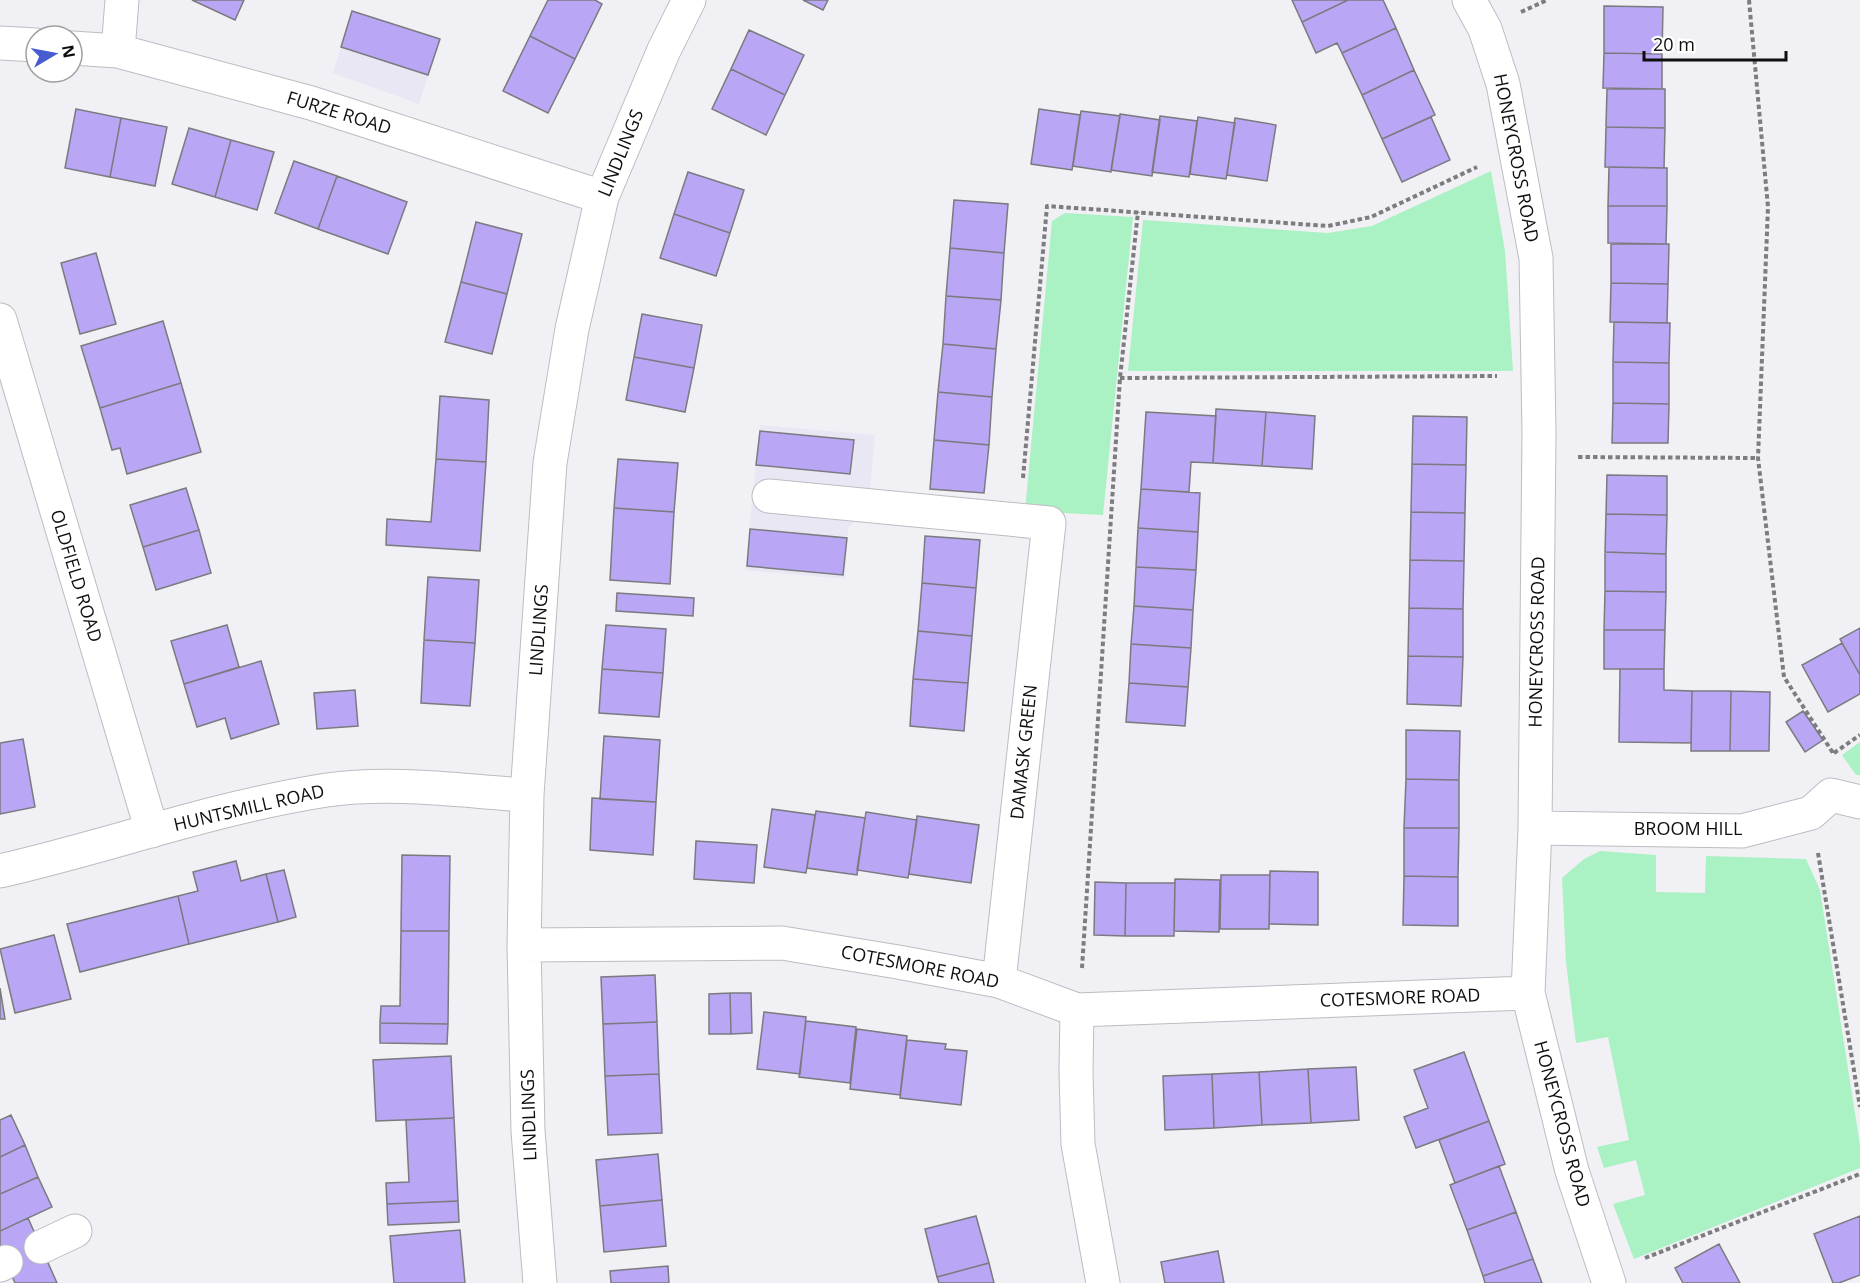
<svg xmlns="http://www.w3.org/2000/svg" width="1860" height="1283" viewBox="0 0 1860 1283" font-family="'Open Sans',sans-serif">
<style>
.built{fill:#eae7f4}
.green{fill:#aaf1c3}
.building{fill:#b9a7f5;stroke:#7b7a7f;stroke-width:1.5}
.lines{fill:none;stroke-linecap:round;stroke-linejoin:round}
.minor-casing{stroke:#bdbcc1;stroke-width:35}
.path{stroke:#7d7c7f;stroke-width:4;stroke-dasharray:4.5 3;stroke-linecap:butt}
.minor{stroke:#fff;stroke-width:33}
.labels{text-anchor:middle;stroke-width:5;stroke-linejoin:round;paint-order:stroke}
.street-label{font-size:18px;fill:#0f0f10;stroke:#fff}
</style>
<rect width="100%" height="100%" fill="#f1f0f5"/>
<path class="built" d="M352 11 440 39 419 104 333 73Z
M760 425 875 435 870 492 871 516 855 521 848 528 845 579 745 570Z"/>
<path class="green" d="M1491 171 1505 251 1513 371H1128L1143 220 1328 233 1372 226Z
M1065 213 1133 217 1103 515 1025 511 1052 221Z
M1860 742V775H1856L1842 755Z
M1600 851 1656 855V892L1705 893 1706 856 1806 859 1820 890 1860 1145V1168L1634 1259 1613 1204 1645 1195 1636 1160 1604 1168 1597 1147 1629 1140 1608 1037 1576 1043 1566 962 1562 878 1584 859Z"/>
<path class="building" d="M192 0H244L235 20Z
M548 0H595L602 4 575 59 530 36Z
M803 0H828L823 10Z
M1292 0H1348L1302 22Z
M1348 0H1383L1396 28 1342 53 1337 43 1316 53 1302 22Z
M1604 6 1663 7 1662 54 1604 53Z
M352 11 440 39 428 75 341 47Z
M1396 28 1414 70 1362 95 1342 53Z
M749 30 804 55 785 95 731 69Z
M530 36 575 59 548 113 503 91Z
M1604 53 1662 54V89L1603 88Z
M731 69 785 95 766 135 712 109Z
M1414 70 1435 115 1382 139 1362 95Z
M1607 89H1665V128L1606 127Z
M76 109 121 118 110 177 65 168Z
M1039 109 1080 115 1072 170 1031 164Z
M1081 111 1120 116 1111 172 1073 166Z
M1120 114 1160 120 1152 176 1111 170Z
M1160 116 1197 121 1189 177 1152 172Z
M1198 117 1235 123 1226 179 1190 174Z
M1431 117 1450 160 1402 182 1382 139Z
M121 118 167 127 155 186 110 177Z
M1235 118 1276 125 1267 181 1227 175Z
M1606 127 1665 128 1664 168 1605 167Z
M189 128 231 140 215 197 172 184Z
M231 140 274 152 257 210 215 197Z
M294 161 337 176 318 229 275 213Z
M1609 167 1667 168V206H1608Z
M688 172 744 190 730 233 674 214Z
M337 176 407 202 388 254 318 229Z
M954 200 1008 204 1004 253 950 248Z
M1608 206H1667L1666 244 1608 243Z
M674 214 730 233 716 276 660 258Z
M476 222 522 234 507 294 461 282Z
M1611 244H1669L1668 284 1611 283Z
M950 248 1004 253 1001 300 946 296Z
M96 253 116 324 80 334 61 263Z
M461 282 507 294 492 354 445 342Z
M1611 283 1668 284 1667 323 1610 322Z
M946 296 1001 300 996 349 943 344Z
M642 314 702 325 694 368 634 357Z
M163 321 181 383 100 408 81 346Z
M1614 322 1670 323 1669 363 1613 362Z
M943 344 996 349 992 397 938 392Z
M634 357 694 368 685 412 626 400Z
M1613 362 1669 363V404L1613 403Z
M181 383 201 452 127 474 120 448 112 450 100 408Z
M938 392 992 397 989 445 934 440Z
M440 396 489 400 486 462 436 459Z
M1613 403 1669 404 1668 443H1612Z
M1216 409 1266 412 1262 466 1213 463Z
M1146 412 1216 416 1213 463 1191 462 1189 492 1141 489Z
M1266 412 1315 416 1312 469 1262 466Z
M1413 416 1467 417 1466 465 1412 464Z
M760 431 854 440 850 474 756 465Z
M934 440 989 445 984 493 930 489Z
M436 459 486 462 480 551 386 545 387 519 431 522Z
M618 459 678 463 674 512 614 508Z
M1412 464 1466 465 1465 513 1411 512Z
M1607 475 1667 476V515L1606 514Z
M186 488 199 530 143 547 130 505Z
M1141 489 1200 493 1198 532 1138 528Z
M614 508 674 512 670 584 610 580Z
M1411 512 1465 513 1464 561 1410 560Z
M1606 514 1667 515 1666 554 1605 552Z
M1138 528 1198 532 1196 570 1136 567Z
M750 529 847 538 843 575 747 566Z
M199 530 211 573 156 590 143 547Z
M925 536 980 540 976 588 922 583Z
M1605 552 1666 554V592L1605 591Z
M1410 560 1464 561 1463 609 1409 608Z
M1136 567 1196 570 1193 610 1134 606Z
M428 577 479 580 475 643 424 640Z
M922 583 976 588 972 636 918 631Z
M1605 591 1666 592 1665 630H1604Z
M617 593 694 598 693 616 616 611Z
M1134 606 1193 610 1191 648 1131 644Z
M1409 608 1463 609V657L1408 656Z
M227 625 239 667 184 684 171 641Z
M606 625 666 629 663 673 602 669Z
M1860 628V675L1840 639Z
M1604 630H1665L1664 669H1604Z
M918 631 972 636 968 683 913 679Z
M424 640 475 643 470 706 421 703Z
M1842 643 1860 675V694L1828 712 1802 665Z
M1131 644 1191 648 1188 687 1129 683Z
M1408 656 1463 657 1461 706 1407 704Z
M261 661 279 724 231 739 225 718 197 727 184 684Z
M602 669 663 673 659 717 599 713Z
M1620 669H1664V690L1692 691 1691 743 1619 742Z
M913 679 968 683 964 731 910 726Z
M1129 683 1188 687 1185 726 1126 722Z
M355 690 358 726 317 729 314 693Z
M1692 691H1731L1730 751H1691Z
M1731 691 1770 692 1769 751H1730Z
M1803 711 1823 740 1805 752 1786 722Z
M1406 730 1460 731 1459 780 1406 779Z
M604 736 660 740 656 802 600 799Z
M23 739 35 807 0 814V743Z
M1406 779 1459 780V828H1404Z
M592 798 656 802 653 855 590 850Z
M772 809 815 815 806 873 764 867Z
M816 811 865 818 857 875 807 868Z
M866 812 917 820 908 878 857 870Z
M917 816 979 825 971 883 909 874Z
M1404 828H1459L1458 877 1404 876Z
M696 841 757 845 754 883 694 879Z
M402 855 450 856 449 931H401Z
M236 861 241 881 266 874 278 922 189 944 178 896 198 891 193 872Z
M284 870 296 917 278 922 266 874Z
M1270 871 1318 872V925L1269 924Z
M1221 875H1270L1269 929H1220Z
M1404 876 1458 877V926L1403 925Z
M1175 879 1220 880 1219 932 1174 931Z
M1095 882 1126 883 1125 936 1094 935Z
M1126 883H1175L1174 936H1125Z
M178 896 189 944 80 972 67 924Z
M401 931H449L448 1024 380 1023 381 1006H400Z
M54 935 71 999 15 1013 0 949Z
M655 975 657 1022 603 1024 601 977Z
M0 988 5 1019H0Z
M730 993H751L752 1033 731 1034Z
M730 993 731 1034H709V994Z
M764 1012 806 1017 800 1074 757 1069Z
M806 1021 856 1027 850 1083 799 1077Z
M657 1022 659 1074 605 1076 603 1024Z
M380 1023 448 1024 447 1044 380 1043Z
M857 1029 907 1036 900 1095 850 1089Z
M907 1040 946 1044 945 1049 967 1051 961 1105 900 1098Z
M1464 1052 1489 1121 1416 1148 1404 1117 1428 1108 1414 1070Z
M451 1056 454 1118 376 1121 373 1060Z
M1356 1067 1359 1120 1311 1123 1308 1069Z
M1308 1069 1311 1123 1262 1125 1259 1072Z
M1259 1072 1262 1125 1214 1128 1212 1074Z
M659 1074 662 1133 608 1135 605 1076Z
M1212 1074 1214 1128 1165 1130 1163 1076Z
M11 1115 25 1145 0 1157V1120Z
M454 1118 458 1201 387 1204 386 1183 409 1182 406 1120Z
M1489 1121 1505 1164 1455 1183 1439 1140Z
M25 1145 38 1177 0 1194V1157Z
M658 1154 662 1200 600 1206 596 1160Z
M1499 1166 1516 1212 1467 1230 1450 1185Z
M38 1177 52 1207 0 1231V1194Z
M662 1200 666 1246 604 1252 600 1206Z
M458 1201 459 1222 388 1225 387 1204Z
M1516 1212 1533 1259 1483 1276 1467 1230Z
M976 1216 989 1263 937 1277 925 1229Z
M1860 1216V1275L1839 1283H1833L1814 1234Z
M28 1218 57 1283H15L0 1249V1231Z
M460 1230 465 1283H394L390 1236Z
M1719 1244 1740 1283H1683L1675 1268Z
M1218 1251 1224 1283H1165L1161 1262Z
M1533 1259 1542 1283H1485L1483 1276Z
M989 1263 994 1283H939L937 1277Z
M668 1266 669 1283H611L610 1271Z"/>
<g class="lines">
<defs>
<path id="minor" d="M1469 0 1485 29 1503 84 1536 258 1539 433 1535 828 1528 993 1572 1171 1609 1283
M0 43 36 45
M72 48 118 51 311 103 602 197
M118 51 122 0
M0 320 152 831
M769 496 1049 523 999 981
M1535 828 1742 831 1811 813 1831 795 1860 802
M0 871C109 846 216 807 327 790 393 781 461 791 527 795
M524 945 782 943 898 962 999 981 1077 1010 1528 993
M1077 1010 1076 1072 1078 1144 1103 1283
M41 1247 75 1231
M0 1265 6 1262
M540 1283 528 1131 524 945 527 795 550 463 572 329 602 197 664 50 689 0"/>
</defs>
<use href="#minor" class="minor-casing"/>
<path class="path" d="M1749 0 1768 207 1758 458 1784 677 1833 753
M1521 12 1547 0
M1120 378 1497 376
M1578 457 1758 458
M1023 478 1047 206 1328 226 1371 217 1477 167
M1834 753 1860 735
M1818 853 1860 1107
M1082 968 1120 378 1138 212
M1645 1258 1860 1174"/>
<use href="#minor" class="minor"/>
</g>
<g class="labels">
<g class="street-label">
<text transform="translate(339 113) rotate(17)" y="6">FURZE ROAD</text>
<text transform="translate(621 153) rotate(-68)" y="6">LINDLINGS</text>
<text transform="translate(1516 158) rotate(79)" y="6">HONEYCROSS ROAD</text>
<text transform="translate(76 576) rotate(73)" y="6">OLDFIELD ROAD</text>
<text transform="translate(539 630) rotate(-86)" y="6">LINDLINGS</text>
<text transform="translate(1537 642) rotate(-89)" y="6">HONEYCROSS ROAD</text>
<text transform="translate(1024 752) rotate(-84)" y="6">DAMASK GREEN</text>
<text transform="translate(249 808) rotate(-13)" y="6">HUNTSMILL ROAD</text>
<text x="1688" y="835">BROOM HILL</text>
<text transform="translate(920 967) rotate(11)" y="6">COTESMORE ROAD</text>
<text transform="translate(1400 998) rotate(-2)" y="6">COTESMORE ROAD</text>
<text transform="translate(529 1115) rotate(-92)" y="6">LINDLINGS</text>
<text transform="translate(1562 1124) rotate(75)" y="6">HONEYCROSS ROAD</text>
</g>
</g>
<g transform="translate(54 54) rotate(80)"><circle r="28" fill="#ffffff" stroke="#9f9f9f" stroke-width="1.5"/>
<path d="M0-4.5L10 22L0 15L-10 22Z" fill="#485cd1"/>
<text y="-9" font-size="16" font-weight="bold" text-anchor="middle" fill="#0f0f10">N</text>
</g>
<path d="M1644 51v9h142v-9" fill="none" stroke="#0f0f10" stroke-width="3"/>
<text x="1653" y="51" font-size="18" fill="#0f0f10" stroke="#ffffff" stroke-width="4.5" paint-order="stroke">20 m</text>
</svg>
